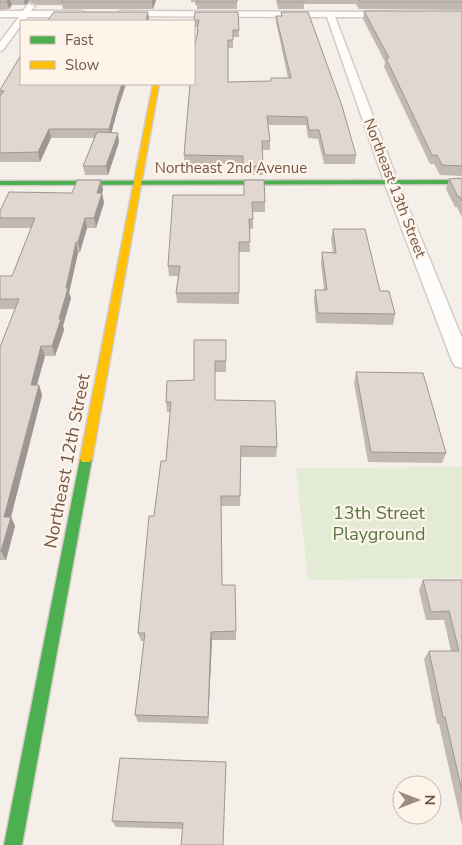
<svg xmlns="http://www.w3.org/2000/svg" width="462" height="845" viewBox="0 0 462 845" font-family="'Nunito Sans',sans-serif">
<style>
.green{fill:#e3ebd4}
.lines{fill:none;stroke-linecap:round;stroke-linejoin:round}
.street-casing{stroke:#d4cbc6;stroke-width:3}
.fast-casing{stroke:#d4cbc6;stroke-width:3}
.slow-casing{stroke:#d4cbc6;stroke-width:3}
.street{fill:#fefdfc;fill-rule:evenodd}
.fast{fill:#4caf50;fill-rule:evenodd}
.slow{fill:#ffc107;fill-rule:evenodd}
.wall{fill:#c2b9b3}
.shaded-wall{fill:#9e9692}
.building{fill:#e1d7d0;stroke:#9e9692}
.labels{text-anchor:middle;stroke-width:4.5;stroke-linejoin:round;paint-order:stroke}
.far-street-label{font-size:15px;fill:#72554a;stroke:#fef4e9}
.street-label{font-size:18px;fill:#72554a;stroke:#fef4e9}
.park-label{font-size:18px;fill:#567842;stroke:#fef4e9}
</style>
<rect width="100%" height="100%" fill="#f5efe9"/>
<path class="green" d="M462 467V578L308 580 296 468Z"/>
<g class="lines">
<defs>
<path id="street" d="M28 4 35 6 31 11H82L86 14 82 17H28L24 21H21V25L3 50 0 51V42L19 17H0V11H23Z
M120 11 395 12 396 14 392 17H335L400 187 462 338V368L455 366 452 361 386 187 327 17 117 16 116 14Z"/>
<path id="fast" d="M462 180V184L0 185V181Z
M86 454 90 456 92 459 22 845H4L80 459 82 456Z"/>
<path id="slow" d="M153 84H159L92 459 90 462H82L80 459Z"/>
</defs>
<use href="#street" class="street-casing"/>
<use href="#fast" class="fast-casing"/>
<use href="#slow" class="slow-casing"/>
<use href="#street" class="street"/>
<use href="#fast" class="fast"/>
<use href="#slow" class="slow"/>
</g>
<path class="wall" d="M0 0H156L153 9H63L62 5H37L29 2 25 5H12L9 9 0 10Z
M191 0H237V9H197V5H195V2H191Z
M276 0H462V10L359 9 356 4H304V9H278Z
M364 11H462V176L440 175 434 164H430L384 67 385 62 363 19Z
M195 12 239 30V37H233V48H228V82L271 81 288 78 276 22V16H281V12L356 155 355 164H324L318 139 308 138 306 125H268L270 141V150H262L263 175H243V164H184V155L197 36V27H194V20Z
M21 84H126L119 105 111 132 119 142 108 175H85L83 166 94 138H51L40 162H0V90Z
M462 178V218L457 207H455L446 189 449 179Z
M101 180 103 190 102 193 104 203 96 228H87L80 252 78 253 69 293 71 298 63 326 64 330 55 356H45L37 385H39L42 395 11 517 15 526 6 560H0V347L15 309H0V276H12L31 228H0V211L72 193Z
M243 195 265 202V212H253V229H249L250 252H239V304L177 303 176 293 178 276H169L168 266Z
M333 229 380 291 395 314 393 325 316 323 314 300 315 290H324L321 263 322 252 333 253 331 239Z
M226 340V372H215V400L277 447 276 457H241L240 506H221L222 585 236 631V640H212L208 724 138 722 135 715 144 641H141L138 633 154 516 166 461 170 412H167L166 402 194 380Z
M356 372 446 453 442 463 368 462 354 383Z
M423 580H462V826L439 724H437L424 659 429 651H451L444 620H426L419 590Z
M226 762V770L182 829 116 827 112 821Z"/>
<path class="shaded-wall" d="M8 0H10L12 5 9 9 7 2Z
M24 0H28L29 2 25 5Z
M153 0H156L153 9 152 2Z
M148 12 149 19 148 21H146Z
M122 84H126L119 105 110 138 109 129 118 96Z
M49 129 51 138 40 162 38 152Z
M118 133 119 142 108 175 106 166Z
M101 180 103 190 98 202 97 193Z
M102 193 104 203 96 228 94 218Z
M85 218 87 228 80 252 78 242Z
M76 242 78 253 69 293 71 298 63 326 64 330 55 356 52 346Z
M41 346 45 356 34 395 31 385Z
M39 385 42 395 11 517 15 526 6 560 1 551 4 517Z
M211 632 212 640 208 724V717Z"/>
<path class="building" d="M0 0H8L7 2H0Z
M63 0H153L152 2H61Z
M198 0H237V2H197Z
M278 0H304V2H279Z
M359 0H462V2H360Z
M364 11H462V166L442 165 437 155H432L386 58H389Z
M54 12H148L146 21H47Z
M195 12H238L239 30H233V40H228V82L271 81V78H291L276 16H282L281 12H308L342 106 356 155H325L319 130H309L307 117 267 116 270 141H262L263 166H243V156L184 155 190 84H194V49L198 30H197L199 20H194Z
M21 55V84H122L118 96 109 129H49L38 152 0 153V96L4 91H0V90Z
M97 132 118 133 106 166H83Z
M462 178V201L460 197H458L449 179Z
M77 180H101L97 193H102L94 218H85L78 242H76L66 288H68L59 319H61L52 346H41L31 385H39L4 517H11L1 551H0V347L19 299H0V276H12L35 218H0V211L9 192 72 193Z
M244 180H264L265 202H252L253 219H249L250 242H239V293H176L180 266H168L173 195H244Z
M333 229H365L380 291H389L395 314 318 313 315 290H327L322 252 336 253Z
M194 340H226V361H215V400L275 401 277 447 241 446 240 496H221L222 585H235L236 631 211 632 208 717 135 715 145 633H138L149 516H154L161 461H166L171 402H166L167 381 194 380Z
M356 372 423 373 446 453 371 452Z
M423 580H462V791L445 717H443L429 651H459L449 611 431 612Z
M120 758 226 762 223 845H181L183 823 112 821Z"/>
<g class="labels">
<g class="far-street-label">
<text x="231" y="173">Northeast 2nd Avenue</text>
<text transform="translate(395 188) rotate(69)" y="5">Northeast 13th Street</text>
</g>
<g class="street-label">
<text transform="translate(67 461) rotate(-79)" y="6">Northeast 12th Street</text>
</g>
<g class="park-label">
<text x="379" y="519">13th Street<tspan x="379" dy="21">Playground</tspan></text>
</g>
</g>
<rect x="20" y="20" width="175" height="65" fill="#fef4e9" stroke="#c6b4a9"/>
<rect x="30" y="36" width="25" height="8" fill="#4caf50" stroke="#c6b4a9"/>
<text x="65" y="45" font-size="15" fill="#72554a">Fast</text>
<rect x="30" y="61" width="25" height="8" fill="#ffc107" stroke="#c6b4a9"/>
<text x="65" y="70" font-size="15" fill="#72554a">Slow</text>
<g transform="translate(417 800) rotate(90)"><circle r="24" fill="#fef4e9" stroke="#c6b4a9"/>
<path d="M0-4L9 19L0 12L-9 19Z" fill="#a08b82"/>
<text y="-8" font-size="14" font-weight="bold" text-anchor="middle" fill="#72554a">N</text>
</g>
</svg>
